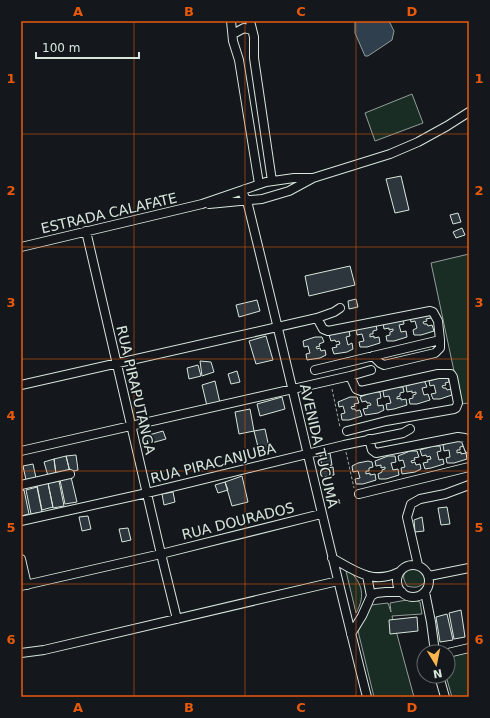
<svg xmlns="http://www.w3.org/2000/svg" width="490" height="718" viewBox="0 0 490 718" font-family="'DejaVu Sans',sans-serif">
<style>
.green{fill:#1a2d24;stroke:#939e99}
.water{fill:#2f3f4d;stroke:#939e99}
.building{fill:#2c363c;stroke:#d8e6dc}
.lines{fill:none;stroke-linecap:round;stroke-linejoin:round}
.minor-casing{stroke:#d8e6dc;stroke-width:10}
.path{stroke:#9da8a2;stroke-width:1;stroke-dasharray:3 2;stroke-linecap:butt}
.minor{stroke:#14181c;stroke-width:8}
.grid{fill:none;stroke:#e8590c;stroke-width:1;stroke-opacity:0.55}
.labels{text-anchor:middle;stroke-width:3;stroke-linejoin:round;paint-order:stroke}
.street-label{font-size:14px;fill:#d8e6dc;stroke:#14181c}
.neatline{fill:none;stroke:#e8590c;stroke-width:1.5}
.grid-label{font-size:13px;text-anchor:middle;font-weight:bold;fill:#e8590c}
</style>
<rect width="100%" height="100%" fill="#14181c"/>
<path class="green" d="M412 94 423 123 375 141 365 113Z
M469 254V403L461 404 431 263Z
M413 566 422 567 425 575V582C419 588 415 588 407 586 403 579 402 575 407 568Z
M345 567C361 580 367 594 356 613Z
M412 599 420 602 422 614 392 616 414 697H374L358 631 371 605 388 603 391 612 390 603Z
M469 651V697H452L446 676H448V656Z"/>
<path class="water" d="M355 21H389L394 31 392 40 368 56H365L355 33Z"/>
<path class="building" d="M401 176 409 210 395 213 386 179Z
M458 213 461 222 453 224 450 215Z
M462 228 465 235 456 238 453 232Z
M350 266 355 285 309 296 305 276Z
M356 299 358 307 349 309 348 301Z
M257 300 260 311 239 317 236 305Z
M429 312 431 318 426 319 427 321 423 322 424 324H427L428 326 432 325 434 331 421 335H414L413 330 417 328 415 321 411 322 410 317Z
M403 318 404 324 399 325 401 332 406 331 407 337 394 341H387L386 336 390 335V332L393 331V329L389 330V328L384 329 383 323Z
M376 325 377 330 373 331V334H370V337L374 336V338L379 337 380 343 367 347H360L359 342 364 341 362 334 357 335 356 329Z
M349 331 350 336 346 337 348 345 352 343 353 349 347 352 334 354 332 348 337 347 336 345 340 344 339 341 336 342 335 340 331 341 329 335Z
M266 336 273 360 256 364 249 341Z
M315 337H322L324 342 319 344 320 346 316 347 317 349 320 348 321 351 325 350 326 355 320 358 307 360 306 354 310 353 308 346 304 347 303 341Z
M200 361 211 362 214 372 202 376Z
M198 365 201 376 189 379 187 368Z
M237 371 240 382 231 384 228 374Z
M445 376H448L449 382 445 383 446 385 442 386 443 388H446L447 390 451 389 452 395 440 399H433L431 394 436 393 434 385 430 386 429 381Z
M215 381 220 403 207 406 202 385Z
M422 381 425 382 427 387 422 388 424 395 428 394 430 400 417 404H410L409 399 413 398V395L416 394V392L412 393V391L407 392 406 386Z
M396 387H403L404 392 400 393V396L397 397V399L401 398V400L406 399 407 405 394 409 387 410 386 404 391 403 389 396 384 397 383 391Z
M373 392H380L381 398 377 399 378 406 383 405 384 410 378 413 365 415 363 409 368 408 367 406 371 405 370 403H367L366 401 362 402 360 397Z
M282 397 285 409 260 416 257 404Z
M350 397H357L359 403 354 404 355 406 351 407 352 409H355L356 411 360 410 362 416 349 420H342L341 414 345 413 343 406 339 407 338 402Z
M250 409 254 431 239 434 235 412Z
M265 429 270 452 260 455 254 431Z
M163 431 166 439 144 445 142 437Z
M459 441H463L464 446 460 447V450H457V453L461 452V454L466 453 467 459 454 463H447L446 458 450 457 449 450 444 451 443 445 449 442Z
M433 446H440L441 451 437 452 439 460 443 459 444 464 431 468 425 469 423 463 428 462 427 460 431 459 430 456 427 457 426 455 422 456 420 450Z
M410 451H417L419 457 414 458 415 460 411 461 412 463 415 462 416 465 420 464 421 469 415 472 402 474 401 468 405 467 403 460 399 461 398 456Z
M330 453 332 465 322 467 320 455Z
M76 455 78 470 70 472 66 456Z
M66 456 70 472 56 474 54 459Z
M388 456H395L396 462 391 463 393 470 398 469 399 475 386 479H379L378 474 382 472V470L385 469V467L381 468V465L376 466 375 461Z
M54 459 56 474 48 476 44 462Z
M368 461 372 462 373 467 369 468V471H366V474L370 473V475L375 474 376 480 363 484H356L355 479 360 478 358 471 353 472 352 466 358 463Z
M33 464 36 478 26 480 23 466Z
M333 467 334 475 323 477 321 469Z
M242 476 248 502 232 506 225 482Z
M71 477 77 502 65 504 60 480Z
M59 481 64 506 53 508 48 483Z
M225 482 228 490 218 493 215 485Z
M48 483 53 507 42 510 37 485Z
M37 487 42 512 31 514 26 490Z
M21 490H24L29 514 21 516Z
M173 492 175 502 164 505 162 494Z
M447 507 450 524 441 525 438 508Z
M88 516 91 529 82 531 79 517Z
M422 517 424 531 415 532 414 520Z
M128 528 131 540 122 542 119 529Z
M461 610 465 637 454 639 449 613Z
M447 614 453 640 440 642 436 617Z
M417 617 418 631 390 634 389 620Z"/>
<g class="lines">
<defs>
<path id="minor" d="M231 21 233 41 239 60 259 184
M250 21 254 37V58L272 181
M233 34 244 28 252 30
M245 189 243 194 247 201C288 366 325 532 367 697
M209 204 262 199 289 191 313 178 390 154 418 142 447 126 469 112
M86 231 161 554 177 619
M21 247 202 204 266 182 294 178H313
M373 356 380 363 384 365 435 353 440 348V340
M315 370 440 340 438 321 433 312 430 311 328 331 323 329 317 318
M21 385 317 318 334 312 340 308
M347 431 386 421 454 409 456 408 458 403 453 377 451 374H438L361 391 356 389 350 376
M369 439 372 450 376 453 458 437 465 438 469 449
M21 451 350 376 371 370
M21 485 70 474
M359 494 469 467
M21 521 147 493 344 445 403 433 410 429
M332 558C355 571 373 585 399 572
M21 559 27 585
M397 581a16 16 0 1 1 32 0a16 16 0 1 1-32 0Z
M418 565 407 517 411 504 420 499 445 494 469 485
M367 576 371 596
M429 576 469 568
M21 586 161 554 321 514
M425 592 431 622 435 652
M351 634 362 616 371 596 376 593 386 592H402
M21 653 44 650 338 581
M448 653 469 648
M439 676 445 697"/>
</defs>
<use href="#minor" class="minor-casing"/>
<path class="path" d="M332 389 340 427
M346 452 354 488"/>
<use href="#minor" class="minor"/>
</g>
<path class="grid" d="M134 21V697M245 21V697M356 21V697M21 134H469M21 247H469M21 359H469M21 471H469M21 584H469"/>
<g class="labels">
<g class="street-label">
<text transform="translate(109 213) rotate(-13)" y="5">ESTRADA CALAFATE</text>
<text transform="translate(136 390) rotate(77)" y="5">RUA PIRAPUTANGA</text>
<text transform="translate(319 446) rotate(77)" y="5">AVENIDA TUCUMÃ</text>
<text transform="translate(213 463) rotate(-14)" y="5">RUA PIRACANJUBA</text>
<text transform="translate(238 521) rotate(-14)" y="5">RUA DOURADOS</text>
</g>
</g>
<rect width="490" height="718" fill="none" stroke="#14181c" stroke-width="44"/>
<g transform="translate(436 664) rotate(170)"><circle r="19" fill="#14181c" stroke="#626a69"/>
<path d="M0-3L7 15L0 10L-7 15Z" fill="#ffb74d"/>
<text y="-6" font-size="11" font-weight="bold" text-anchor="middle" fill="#d8e6dc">N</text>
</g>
<path d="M36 52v6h103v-6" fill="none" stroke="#d8e6dc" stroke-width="2"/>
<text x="42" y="52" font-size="12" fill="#d8e6dc" stroke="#14181c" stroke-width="3" paint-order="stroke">100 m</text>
<rect x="22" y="22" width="446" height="674" class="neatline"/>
<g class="grid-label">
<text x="78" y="16">A</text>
<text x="189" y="16">B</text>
<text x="301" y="16">C</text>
<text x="412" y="16">D</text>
<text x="11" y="83">1</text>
<text x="479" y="83">1</text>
<text x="11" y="195">2</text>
<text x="479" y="195">2</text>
<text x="11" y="307">3</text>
<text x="479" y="307">3</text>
<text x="11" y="420">4</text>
<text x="479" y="420">4</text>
<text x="11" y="532">5</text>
<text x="479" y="532">5</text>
<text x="11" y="644">6</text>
<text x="479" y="644">6</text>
<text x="78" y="712">A</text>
<text x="189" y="712">B</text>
<text x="301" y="712">C</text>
<text x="412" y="712">D</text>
</g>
</svg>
